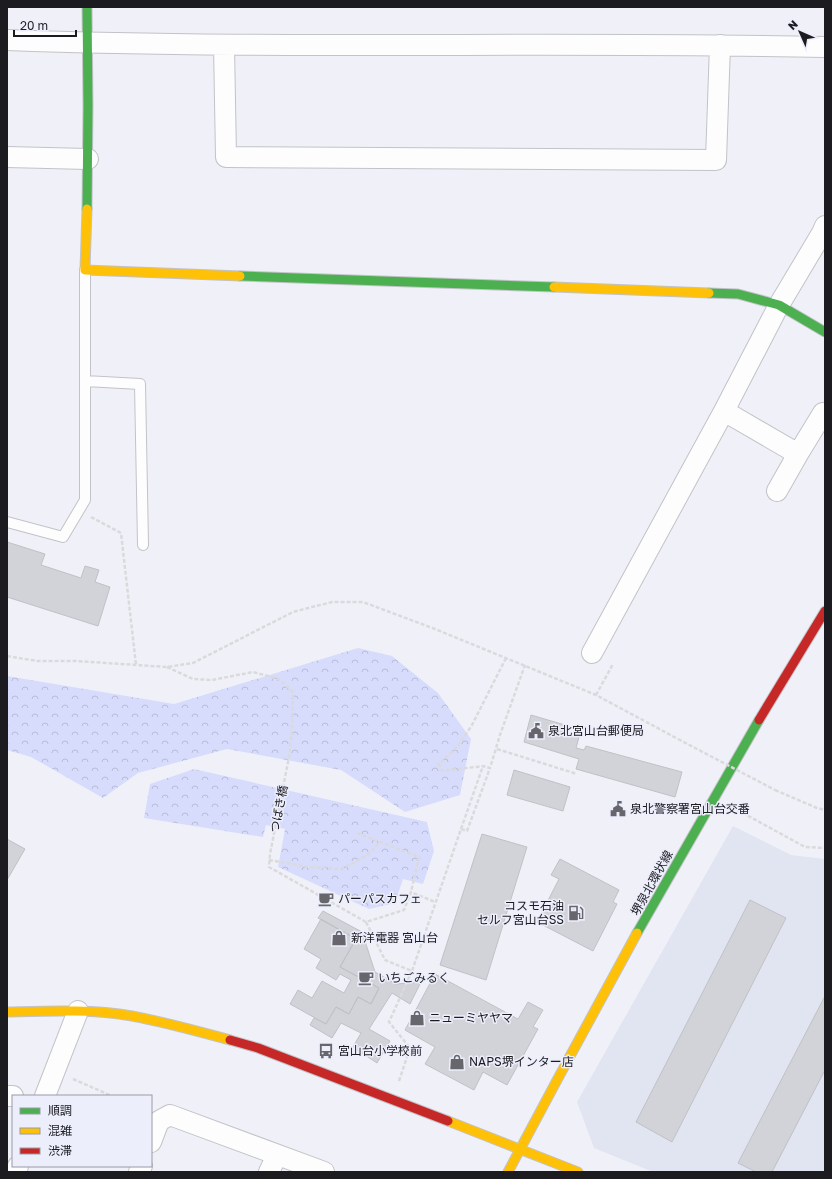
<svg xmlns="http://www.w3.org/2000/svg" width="832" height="1179" viewBox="0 0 832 1179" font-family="'Golos Text','Noto Sans JP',sans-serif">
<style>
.built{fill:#e1e4f1}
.forest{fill:url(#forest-crowns)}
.building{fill:#d2d3d8;stroke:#c0c1c6}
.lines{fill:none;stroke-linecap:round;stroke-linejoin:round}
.lane-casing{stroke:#c2c3c8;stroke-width:12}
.street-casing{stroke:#c2c3c8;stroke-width:22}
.fast-casing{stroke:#c2c3c8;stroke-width:11}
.slow-casing{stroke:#c2c3c8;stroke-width:11}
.jam-casing{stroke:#c2c3c8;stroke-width:11}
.path{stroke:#dadadd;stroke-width:2.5;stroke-dasharray:4 2;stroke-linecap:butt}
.lane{stroke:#fdfdfe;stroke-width:10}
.street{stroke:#fdfdfe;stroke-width:20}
.fast{stroke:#4caf50;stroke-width:9}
.slow{stroke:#ffc107;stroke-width:9}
.jam{stroke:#c62828;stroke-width:9}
.path-bridge{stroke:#dadadd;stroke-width:2.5;stroke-dasharray:4 2;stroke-linecap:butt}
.labels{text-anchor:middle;stroke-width:3;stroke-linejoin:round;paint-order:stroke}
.poi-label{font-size:12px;fill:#1b1b20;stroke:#eceefb;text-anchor:start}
.street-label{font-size:12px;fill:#1b1b20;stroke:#eceefb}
</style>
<defs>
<pattern id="forest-crowns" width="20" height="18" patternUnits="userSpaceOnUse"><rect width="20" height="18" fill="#d7dcfc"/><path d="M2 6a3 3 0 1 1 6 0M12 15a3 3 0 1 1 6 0" fill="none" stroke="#b8bcd8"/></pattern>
</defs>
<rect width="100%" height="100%" fill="#f0f1f8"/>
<path class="built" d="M733 826 791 855 825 859V1172H653L594 1148 577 1102Z"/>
<path class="forest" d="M358 648 392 656 438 693 471 739 460 795 405 812 341 770 227 749 138 773 103 798 31 757 7 750V676L174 704Z
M194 769 427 822 434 851 423 884 403 879 395 903 369 909 278 867 285 829 266 825 263 837 144 818 150 784Z"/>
<path class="building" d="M7 542 45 554 41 565 81 578 85 566 99 570 95 582 110 587 98 626 7 597Z
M531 715 565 725 563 733 579 737 576 748 584 750 586 746 682 772 675 797 576 769 579 759 524 742Z
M514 770 570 787 563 811 507 795Z
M482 834 527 847 486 980 440 965Z
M7 839 25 849 7 880Z
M560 859 619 890 613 902 617 904 593 951 537 922 559 879 551 875Z
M750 900 786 918 672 1142 636 1122Z
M323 911 362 932 375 972 396 984 421 982 410 1004 392 993 369 1029 390 1041 377 1063 353 1047 361 1033 341 1023 332 1038 310 1025 314 1018 326 1024 336 1007 349 1014 358 997 371 1004 379 988 340 967 356 939 318 918Z
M321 919 356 939 340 967 379 988 371 1004 358 997 349 1014 336 1007 326 1024 290 1004 298 990 312 998 322 981 344 993 351 980 340 974 336 980 316 968 321 959 304 949Z
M435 974 518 1019 528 1002 543 1010 533 1027 538 1029 507 1085 483 1072 474 1090 425 1064 435 1047 405 1030Z
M825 996V1070L772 1172H756L738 1163Z"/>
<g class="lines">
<defs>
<path id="lane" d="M85 381 140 384 143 545
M7 522 63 537 85 500V270"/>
<path id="street" d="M7 40C280 50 552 41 825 47
M224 45 226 157 716 160 720 45
M7 157 88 159
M724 411 798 454
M777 491 798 454 823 413
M592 653 724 411 779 305 822 233 825 226
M7 1096H13
M45 1096 78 1011
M151 1142 159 1121 170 1115 324 1172
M16 1172 18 1166
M139 1172 142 1166
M269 1172 277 1155"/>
<path id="fast" d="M87 209 88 106 87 7
M240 276 554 287
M709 293 738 294 779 305 825 332
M637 933 759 720"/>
<path id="slow" d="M87 209 85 270 240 276
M554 287 709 293
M7 1012C48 1011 91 1009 132 1016 165 1022 197 1031 230 1040
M448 1121 578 1172
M508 1172 556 1082 637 933"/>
<path id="jam" d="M759 720 825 611
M230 1040 258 1048 448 1121"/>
</defs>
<use href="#lane" class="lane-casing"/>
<use href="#street" class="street-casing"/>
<use href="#fast" class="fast-casing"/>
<use href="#slow" class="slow-casing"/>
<use href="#jam" class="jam-casing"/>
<path class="path" d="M91 517 121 533 136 665
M7 656 37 661H76L167 667 193 663 293 612 332 602H363L435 629 596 695 678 739
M506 658 472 725 458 746 439 764 442 771 483 766 490 768 500 735 525 665
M167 667 193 679 212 680 253 672 279 679 293 692 292 730 289 757 270 854 269 867 366 922 404 910 411 892 435 902
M596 695 613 664
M497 749 577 774
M775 790 817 808 825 810
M732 807 805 847 825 848
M461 829 483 766
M357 833 419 857 411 892
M269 860 309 867 340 869 352 864 370 853 380 842
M366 922 385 960 412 971 461 829 467 831 490 768
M73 1079 112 1096
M399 1081 410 1048 389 1022 412 971"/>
<use href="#lane" class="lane"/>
<use href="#street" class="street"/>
<use href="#fast" class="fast"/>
<use href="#slow" class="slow"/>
<use href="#jam" class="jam"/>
<path class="path-bridge" d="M678 739 775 790"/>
</g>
<defs>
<symbol id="civic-bare" viewBox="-9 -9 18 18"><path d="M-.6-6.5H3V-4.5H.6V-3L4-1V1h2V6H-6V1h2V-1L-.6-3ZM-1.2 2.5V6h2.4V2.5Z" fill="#66666c" stroke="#eceefb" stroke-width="2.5" paint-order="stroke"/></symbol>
<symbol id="cafe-bare" viewBox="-9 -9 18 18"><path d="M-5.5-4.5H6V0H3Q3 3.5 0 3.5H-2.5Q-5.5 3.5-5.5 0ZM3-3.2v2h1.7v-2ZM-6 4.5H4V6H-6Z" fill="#66666c" stroke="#eceefb" stroke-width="2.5" paint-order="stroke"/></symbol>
<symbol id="fuel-bare" viewBox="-9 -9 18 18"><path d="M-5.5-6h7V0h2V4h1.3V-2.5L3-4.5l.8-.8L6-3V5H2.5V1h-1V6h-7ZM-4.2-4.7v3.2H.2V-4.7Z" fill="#66666c" stroke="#eceefb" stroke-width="2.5" paint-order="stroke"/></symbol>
<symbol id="shop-bare" viewBox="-9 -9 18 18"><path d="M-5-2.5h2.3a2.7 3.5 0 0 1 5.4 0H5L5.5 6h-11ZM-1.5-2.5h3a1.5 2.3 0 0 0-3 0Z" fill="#66666c" stroke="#eceefb" stroke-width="2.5" paint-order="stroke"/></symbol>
<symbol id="bus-bare" viewBox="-9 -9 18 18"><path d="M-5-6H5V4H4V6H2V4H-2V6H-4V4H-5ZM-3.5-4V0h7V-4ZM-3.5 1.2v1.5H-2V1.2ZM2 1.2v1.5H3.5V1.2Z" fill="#66666c" stroke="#eceefb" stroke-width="2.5" paint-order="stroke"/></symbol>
</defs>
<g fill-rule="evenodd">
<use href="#civic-bare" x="525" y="720" width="22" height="22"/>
<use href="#civic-bare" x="607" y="798" width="22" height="22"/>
<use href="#cafe-bare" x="315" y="888" width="22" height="22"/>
<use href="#fuel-bare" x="565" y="902" width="22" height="22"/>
<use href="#shop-bare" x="328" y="927" width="22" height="22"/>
<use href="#cafe-bare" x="355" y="967" width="22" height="22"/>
<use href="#shop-bare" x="406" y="1007" width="22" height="22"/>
<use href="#bus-bare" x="315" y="1040" width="22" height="22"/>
<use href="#shop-bare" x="446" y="1051" width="22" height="22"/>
</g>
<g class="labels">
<g class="poi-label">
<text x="548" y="735">泉北宮山台郵便局</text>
<text x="630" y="813">泉北警察署宮山台交番</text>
<text x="338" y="903">パーパスカフェ</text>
<text x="564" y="910" text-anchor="end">コスモ石油<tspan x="564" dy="14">セルフ宮山台SS</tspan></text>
<text x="351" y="942">新洋電器 宮山台</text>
<text x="378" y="982">いちごみるく</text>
<text x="429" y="1022">ニューミヤヤマ</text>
<text x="338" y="1055">宮山台小学校前</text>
<text x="469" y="1066">NAPS堺インター店</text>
</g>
<g class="street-label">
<text transform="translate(279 809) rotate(-79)" y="4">つばき橋</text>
<text transform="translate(652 883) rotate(-61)" y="4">堺泉北環状線</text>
</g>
</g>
<rect width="832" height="1179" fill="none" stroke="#1b1b20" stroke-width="16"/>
<rect x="12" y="1095" width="140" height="72" fill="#eceefb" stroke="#989aa3"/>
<rect x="20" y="1108" width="20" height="6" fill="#4caf50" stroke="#989aa3"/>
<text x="48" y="1115" font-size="12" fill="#1b1b20">順調</text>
<rect x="20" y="1128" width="20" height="6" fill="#ffc107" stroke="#989aa3"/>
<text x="48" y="1135" font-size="12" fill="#1b1b20">混雑</text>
<rect x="20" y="1148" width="20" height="6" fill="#c62828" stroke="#989aa3"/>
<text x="48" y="1155" font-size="12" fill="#1b1b20">渋滞</text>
<g transform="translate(800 32) rotate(315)" stroke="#eceefb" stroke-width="3" paint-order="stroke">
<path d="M0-3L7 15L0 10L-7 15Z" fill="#1b1b20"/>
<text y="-6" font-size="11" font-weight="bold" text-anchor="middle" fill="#1b1b20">N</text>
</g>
<path d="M14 30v6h62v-6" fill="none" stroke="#1b1b20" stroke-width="2"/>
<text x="20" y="30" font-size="12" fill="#1b1b20" stroke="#eceefb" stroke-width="3" paint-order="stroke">20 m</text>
</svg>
